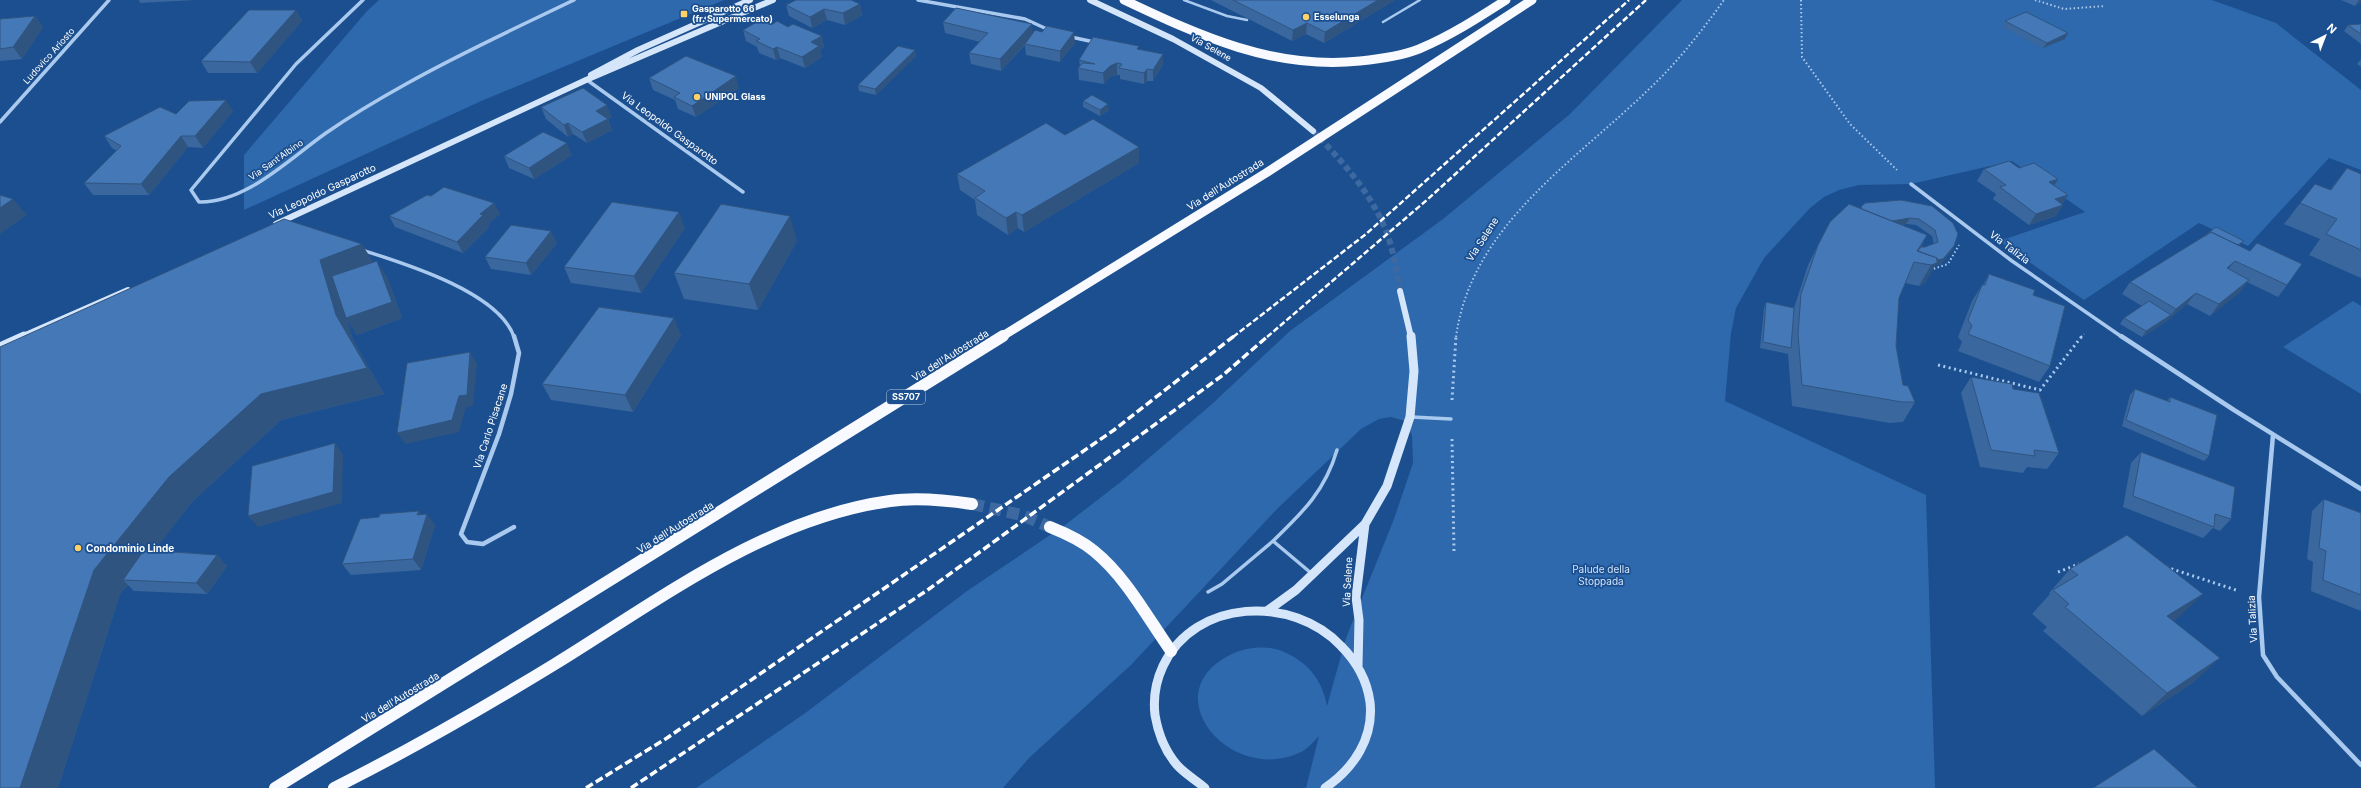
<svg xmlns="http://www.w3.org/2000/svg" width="2361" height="788" viewBox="0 0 2361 788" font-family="Inter,sans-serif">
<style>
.green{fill:#2e69ad}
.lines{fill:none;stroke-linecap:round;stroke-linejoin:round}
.secondary-tunnel{stroke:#3d69a0;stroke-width:6;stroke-dasharray:6 3.5;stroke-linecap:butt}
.trunk-tunnel{stroke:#3d69a0;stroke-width:12;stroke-dasharray:12 6;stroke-linecap:butt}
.path-far1{stroke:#a9c9ee;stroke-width:2;stroke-dasharray:1.5 2.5;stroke-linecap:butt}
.path{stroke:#a9c9ee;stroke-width:3;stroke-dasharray:2 3.5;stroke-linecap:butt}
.service-far1{stroke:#a9c9ee;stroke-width:2.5}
.service{stroke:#a9c9ee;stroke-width:3.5}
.minor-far1{stroke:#a9c9ee;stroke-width:3.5}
.minor{stroke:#a9c9ee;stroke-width:4.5}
.secondary-far1{stroke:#d6e6fa;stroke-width:6}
.secondary{stroke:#d6e6fa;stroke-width:9}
.trunk-far1{stroke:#f8faff;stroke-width:9}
.trunk{stroke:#f8faff;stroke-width:12}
.rail-far1{stroke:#fff;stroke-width:2.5;stroke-dasharray:6 2.5;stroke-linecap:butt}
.rail{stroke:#fff;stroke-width:3.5;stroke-dasharray:8 3.5;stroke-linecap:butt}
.wall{fill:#3a679d;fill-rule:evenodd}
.shaded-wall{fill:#305480}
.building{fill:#4478b7;stroke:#305480}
.poi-dot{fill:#ffd166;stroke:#1b4f8f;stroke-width:1.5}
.labels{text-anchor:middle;stroke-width:3.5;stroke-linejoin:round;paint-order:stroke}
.far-poi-label{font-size:9px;font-weight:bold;fill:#fff;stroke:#1b4f8f;text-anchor:start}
.far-street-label{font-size:9px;fill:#fff;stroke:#1b4f8f}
.shield{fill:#1b4f8f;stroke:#bbcadd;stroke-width:1}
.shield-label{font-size:9px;font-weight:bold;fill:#fff}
.street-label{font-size:10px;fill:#fff;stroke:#1b4f8f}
.poi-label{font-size:10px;font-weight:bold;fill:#fff;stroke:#1b4f8f;text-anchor:start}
.park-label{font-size:10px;fill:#cfe3fa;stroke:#1b4f8f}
</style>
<rect width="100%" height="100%" fill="#1b4f8f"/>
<path class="green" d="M379 0H724L479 102 244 210V155L367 11Z
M1682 0H2212L2276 23 2361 90V170L2329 158 2248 246 2199 223 2084 300 1999 241 2085 212 2012 161 1911 184 1859 185 1839 190 1824 197 1810 208 1764 258 1736 308 1731 333 1725 401 1926 495 1935 788H1306L1319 736C1314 741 1309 747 1303 751 1233 788 1150 693 1232 654 1246 647 1267 645 1282 651 1308 662 1322 679 1327 706L1346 638 1394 519 1413 463 1412 435 1405 421 1391 417 1379 419 1361 429 1276 510 1131 665 1030 757 1003 788H696L804 714 967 591 1065 525 1122 481 1212 404 1290 331 1443 219 1570 114Z
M2353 301 2361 306V394L2283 347Z"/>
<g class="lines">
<path class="secondary-tunnel" d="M1313 131C1340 159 1368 189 1384 226 1393 246 1396 269 1400 291"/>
<path class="trunk-tunnel" d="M972 504 1022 515 1050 527"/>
<path class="path-far1" d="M1801 0 1802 57 1850 124 1897 170
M2035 0 2064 9 2105 6
M1930 270 1948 264 1959 245
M1456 337C1471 226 1574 162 1648 90 1677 63 1701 32 1724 0
M2081 337 2084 334"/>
<path class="path" d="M1938 365 2040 390 2082 336
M1452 400 1456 336
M1452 439 1454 552
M2166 567 2239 591
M2058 572 2079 564"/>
<path class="service-far1" d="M1184 0 1227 16 1247 20
M1383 22 1420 0"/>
<path class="service" d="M1412 417 1451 419
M1311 573 1273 541C1303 512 1325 491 1337 450
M1208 592 1222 584 1273 541"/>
<path class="minor-far1" d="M363 0 296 64 191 190 199 202C246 203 289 159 326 133 352 115 379 99 406 84 461 53 518 27 574 0
M918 0 1025 19 1049 30
M1071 37 1094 42
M587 80 743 192
M0 122 109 0
M1911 184 2012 261 2122 337
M362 250C403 263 499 292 514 337"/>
<path class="minor" d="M514 336 519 353 511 394 499 434 461 534 467 542 483 544 514 527
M2121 336 2234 410 2361 489
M2273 435 2259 597 2263 655 2277 677 2361 765"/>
<path class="secondary-far1" d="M1090 0 1173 39 1261 88 1313 131
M591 75 638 50 750 0
M276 224 586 80 773 0
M1400 291 1411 337
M21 337 128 290"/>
<path class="secondary" d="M0 347 24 336
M1267 611 1296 590 1365 524 1387 486 1410 417 1414 371 1411 336
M1358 666 1359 620 1356 597 1365 524
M1205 788C1196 780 1185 774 1177 765 1165 751 1158 733 1155 715 1153 698 1156 681 1163 666 1195 598 1293 595 1341 646 1356 661 1367 680 1370 702 1374 738 1354 768 1325 788"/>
<path class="trunk-far1" d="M1124 0C1200 36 1274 70 1360 61 1380 59 1401 56 1419 49 1450 36 1478 18 1506 0
M1001 337 1266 173 1532 0"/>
<path class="trunk" d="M1050 527C1065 533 1081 540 1094 551 1126 577 1147 617 1171 651
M275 788 1003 336
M334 788C410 750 483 708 555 664 659 600 766 518 890 501 917 497 945 500 972 504"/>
<path class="rail-far1" d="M1233 337 1366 234 1629 0
M1267 337 1428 199 1646 0"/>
<path class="rail" d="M586 788 667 738 1114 430 1234 336
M631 788 929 589 1223 375 1268 336"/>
</g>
<path class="wall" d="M139 0H196L140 3Z
M1211 0H1395L1324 43 1306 34 1292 41Z
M2341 0H2361L2355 6Z
M860 4 862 15 845 25 827 20 812 28 789 16 786 5Z
M296 10 302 21 257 73H208L201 61Z
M35 16 43 27 22 59 0 61V19Z
M2005 21 2065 39 2043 48 2002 27Z
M943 22 1033 33 1075 43 1060 62 1026 55 1025 45 1001 71 971 64 969 53 980 42 945 33Z
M773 24 788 27 822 36 824 47 820 50 822 57 805 68 780 58 776 60 759 53 757 47 746 41 743 30Z
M2361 24V44L2344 31 2348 25Z
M1139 49 1163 54V65L1153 81H1147L1144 84 1120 79V75H1117L1110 77 1104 84 1079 80 1078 68 1080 66 1079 60Z
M915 50 916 56 876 95 859 91 858 85Z
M2361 59V67L2357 64Z
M649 78 739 88 696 117 678 109 675 100 653 90Z
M1083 101 1109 110 1100 116 1083 107Z
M541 107 612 117 608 119 612 130 587 143 573 134 568 137 546 119Z
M233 111 203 148 188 147 149 195H93L84 183 117 151 112 148 104 136 176 114Z
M1065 135 1139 163 1024 232 1018 228 1008 235 977 215 975 200 960 190 957 174Z
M572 155 534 179 509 168 504 156Z
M2019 168 2058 179 2054 186 2068 195 2062 204 2063 205 2056 216 2029 225 1993 199 1996 194 1977 181 1984 169Z
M2347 168 2361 174V278L2309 255 2320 239 2284 224 2315 184 2330 190Z
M1901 200 1954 246 1951 252 1940 265H1935L1925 283 1919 286 1905 283 1899 298 1896 346 1903 385 1915 402 1903 422 1890 423 1792 406 1788 354 1760 348 1764 308 1766 302 1794 308 1808 265 1818 245 1860 209 1861 207ZM1906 224 1916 225 1932 236 1934 244 1925 247H1921L1927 235 1901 225Z
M494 203 500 214 488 224 489 227 463 253 395 227 389 216Z
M685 228 641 293 571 283 564 267Z
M2204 236 2240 246 2287 285 2278 297 2247 282 2240 292 2210 316 2187 304 2167 321 2142 337 2120 324 2124 318 2142 306 2122 294 2130 282 2203 237Z
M797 241 758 310 684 299 674 273Z
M557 243 531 275 491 269 485 257Z
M373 262 387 277 402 318 357 335 347 319 353 340 384 394 281 420 192 502 154 550 217 555 227 566 207 594 134 591 128 585 120 594 58 788H0V347Z
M1989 274 2033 295 2050 366 2039 382 1958 351 1962 342 1958 337 1972 301 1982 285H1983Z
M681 335 633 412 551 400 542 384Z
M1971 377 2013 389 2059 453 2047 469 2027 467 2023 473 1980 467 1961 393Z
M2135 389 2167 401 2170 397 2209 456 2204 461 2122 426 2130 395Z
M2141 452 2231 519 2220 531 2213 528 2203 538 2123 507 2131 463Z
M2324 499 2361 513V611L2311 591 2313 562 2307 559 2312 511Z
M421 514 435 525 421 570 351 575 342 564Z
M2070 569 2178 618 2173 621 2194 682 2142 716 2043 631 2047 627 2032 614 2050 594 2049 593Z"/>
<path class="shaded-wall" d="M1378 0H1395L1324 43 1325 32Z
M2359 0H2361V3L2355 6Z
M860 4 862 15 845 25 843 13Z
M824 9 827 20 812 28 810 17Z
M296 10 302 21 257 73 250 62Z
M35 16 43 27 22 59 13 47Z
M1307 23 1306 34 1292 41 1293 30Z
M1032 24 1033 35 1001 71 1000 59Z
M1074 32 1075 43 1060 62V51Z
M2068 33 2065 39 2043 48 2047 43Z
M822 36 824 47 820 50 822 57 805 68 802 57 811 42Z
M777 47 780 58 776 60 773 49Z
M915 50 916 56 876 95 875 89Z
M1163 54V65L1153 81V70Z
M1117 63V75L1110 77 1104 84 1103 73 1110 66Z
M1147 69V81L1144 84V73Z
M736 76 739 88 696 117 692 106Z
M226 100 233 111 203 148 195 136Z
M1108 104 1109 110 1100 116V110Z
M607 105 612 117 608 119 612 130 587 143 582 132 596 111Z
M568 123 573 134 568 137 564 125Z
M181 136 188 147 149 195 141 184Z
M567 143 572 155 534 179 529 168Z
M1139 147V163L1024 232 1022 215Z
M2058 179 2051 191 2049 182Z
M2068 195 2061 205H2063L2056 216 2029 225 2036 214 2055 199Z
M13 199 27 215 0 234V208Z
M494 203 500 214 488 224 489 227 463 253 457 242 480 214Z
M679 212 685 228 641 293 634 276Z
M1016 212 1018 228 1008 235 1006 218Z
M790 216 797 241 758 310 749 284Z
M1910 218 1906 224 1890 227 1893 221Z
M551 231 557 243 531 275 526 263Z
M362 244 378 270 377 261 387 277 402 318 357 335 347 319 353 340 384 394 281 420 192 502 131 581 123 580 128 585 120 594 58 788H20L94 570 169 477 261 394 336 315 320 260Z
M1954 246 1951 252 1940 265H1935L1925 283 1919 286 1931 265 1922 264Z
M2235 261 2226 272 2227 268Z
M2249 280 2240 292 2210 316 2219 304Z
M2196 293 2187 304 2167 321 2142 337 2146 331 2171 315 2176 309Z
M674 318 681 335 633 412 625 395Z
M470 352 477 364 473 406 466 407 459 432 405 444 397 433Z
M335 443 343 455 342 503 258 527 248 516Z
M419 511 425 521 427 514 435 525 421 570 413 559 417 515Z
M217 555 227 566 207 594 196 583Z
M2203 594 2178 618 2143 640 2167 616Z
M2220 658 2194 682 2142 716 2167 693Z"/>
<path class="building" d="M796 0H851L860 4 843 13 824 9 810 17 786 5Z
M1233 0H1378L1325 32 1307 23 1293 30Z
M956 8 1032 24 1000 59 969 53 988 33 943 22Z
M249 10H296L250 62 201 61Z
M2026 12 2068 33 2047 43 2005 21Z
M35 16 13 47 0 49V19Z
M762 19 773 24 777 21 788 27 793 24 822 36 811 42 819 46 802 57 777 47 773 49 756 41 760 39 743 30Z
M2361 24V34L2348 25Z
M1047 26 1074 32 1060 51 1025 44 1035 30 1042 32Z
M1093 37 1139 46 1137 49 1163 54 1153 70 1147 69 1144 73 1119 68 1122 64 1117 63 1110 66 1103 73 1078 68 1083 63 1095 64 1079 60Z
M898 46 915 50 875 89 858 85Z
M686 56 736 76 692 106 674 97 680 93 649 78Z
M583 88 607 105 596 111 608 119 582 132 568 123 564 125 541 107Z
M1092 95 1108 104 1100 110 1083 101Z
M226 100 195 136H181L141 184 84 183 121 146 104 136 160 107 176 114 189 101Z
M1093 119 1139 147 1022 215 1016 212 1006 218 975 198 985 191 957 174 1046 123 1065 135Z
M543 132 567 143 529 168 504 156Z
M2009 161 2019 168 2034 163 2058 179 2049 182 2068 195 2055 199 2063 205 2036 214 2000 187 2006 185 1984 169Z
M2347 168 2361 174V250L2326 234 2337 219 2300 203 2315 184 2331 190Z
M444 187 494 203 480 214 483 215 457 242 389 216 427 195 431 196Z
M0 195 13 199 0 208Z
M1901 200 1932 206 1953 223 1958 234 1954 246 1943 259 1937 260V258L1918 251 1921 247H1925L1938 242 1935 230 1919 219 1910 218 1892 221 1862 209 1861 207 1865 203Z
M612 202 679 212 634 276 564 267Z
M721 204 790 216 749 284 674 273Z
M1849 204 1927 235 1917 251 1937 258V263L1931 265 1914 262 1899 298 1896 346 1903 385 1908 386 1915 402H1902L1802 385 1798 334 1801 294 1818 245 1830 222Z
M284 219 362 244 320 260 336 315 367 368 261 394 169 477 94 570 20 788H0V347Z
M511 225 551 231 526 263 485 257Z
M2216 227 2244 241 2238 245 2211 232 2205 236H2204Z
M2211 232 2250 251 2257 243 2302 264 2287 285 2235 261 2227 268 2249 280 2219 304 2196 293 2176 309 2130 282Z
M377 261 392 302 346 318 332 276Z
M1989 274 2035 290 2033 295 2065 306 2050 366 1968 334 1972 326 1968 320 1982 285H1985Z
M2149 301 2171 315 2146 331 2124 318Z
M1766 302 1794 308 1791 348 1763 342Z
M599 307 674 318 625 395 542 384Z
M470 352 467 395 459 396 452 420 397 433 407 363Z
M1971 377 2012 384 2013 389 2039 393 2059 453 2034 450 2035 456 1991 450Z
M2135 389 2170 402V397L2217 415 2209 456 2126 420Z
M335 443 333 492 248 516 252 466Z
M2141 452 2235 487 2231 519 2215 514 2214 527 2133 496Z
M2324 499 2361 513V595L2323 580 2326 551 2319 548Z
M419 511 417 515 427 514 413 559 342 564 360 519 379 517 380 514Z
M2127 535 2203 594 2167 616 2220 658 2167 693 2065 607 2069 604 2053 590 2078 575 2070 569Z
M144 550 217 555 196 583 123 580Z
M2154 749 2198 788H2093Z"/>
<g class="poi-dot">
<rect x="680" y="10" width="8" height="8" rx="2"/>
<circle cx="1306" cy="17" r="4"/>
<circle cx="697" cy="97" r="4"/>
<circle cx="78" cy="548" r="4"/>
</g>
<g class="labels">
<g class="far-poi-label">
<text x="692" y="12">Gasparotto 66<tspan x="692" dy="10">(fr. Supermercato)</tspan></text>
<text x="1314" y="20">Esselunga</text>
<text x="705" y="100">UNIPOL Glass</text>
</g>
<g class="far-street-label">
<text transform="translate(1211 48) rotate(29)" y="3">Via Selene</text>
<text transform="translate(49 56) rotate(-48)" y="3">Ludovico Ariosto</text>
<text transform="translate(276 160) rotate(-35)" y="3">Via Sant'Albino</text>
</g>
<rect class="shield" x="887" y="390" width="38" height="14" rx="3"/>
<g class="shield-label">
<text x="906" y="400">SS707</text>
</g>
<g class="street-label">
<text transform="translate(670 128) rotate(36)" y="4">Via Leopoldo Gasparotto</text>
<text transform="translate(1225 184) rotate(-32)" y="4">Via dell'Autostrada</text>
<text transform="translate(322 191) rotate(-25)" y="4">Via Leopoldo Gasparotto</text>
<text transform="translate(1482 239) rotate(-57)" y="4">Via Selene</text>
<text transform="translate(2010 247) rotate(37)" y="4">Via Talizia</text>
<text transform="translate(950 355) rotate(-32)" y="4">Via dell'Autostrada</text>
<text transform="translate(490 426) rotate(-72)" y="4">Via Carlo Pisacane</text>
<text transform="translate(675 527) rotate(-32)" y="4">Via dell'Autostrada</text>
<text transform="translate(1347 582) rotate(-87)" y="4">Via Selene</text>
<text transform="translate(2252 619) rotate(-93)" y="4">Via Talizia</text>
<text transform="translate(400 697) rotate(-31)" y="4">Via dell'Autostrada</text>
</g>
<g class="poi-label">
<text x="86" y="552">Condominio Linde</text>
</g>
<g class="park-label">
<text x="1601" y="573">Palude della<tspan x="1601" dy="12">Stoppada</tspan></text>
</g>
</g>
<g transform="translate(2325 36) rotate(42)" stroke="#1b4f8f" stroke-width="3" paint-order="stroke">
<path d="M0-3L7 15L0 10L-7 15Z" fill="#ffffff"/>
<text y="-6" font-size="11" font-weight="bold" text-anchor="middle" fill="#ffffff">N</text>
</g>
</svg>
